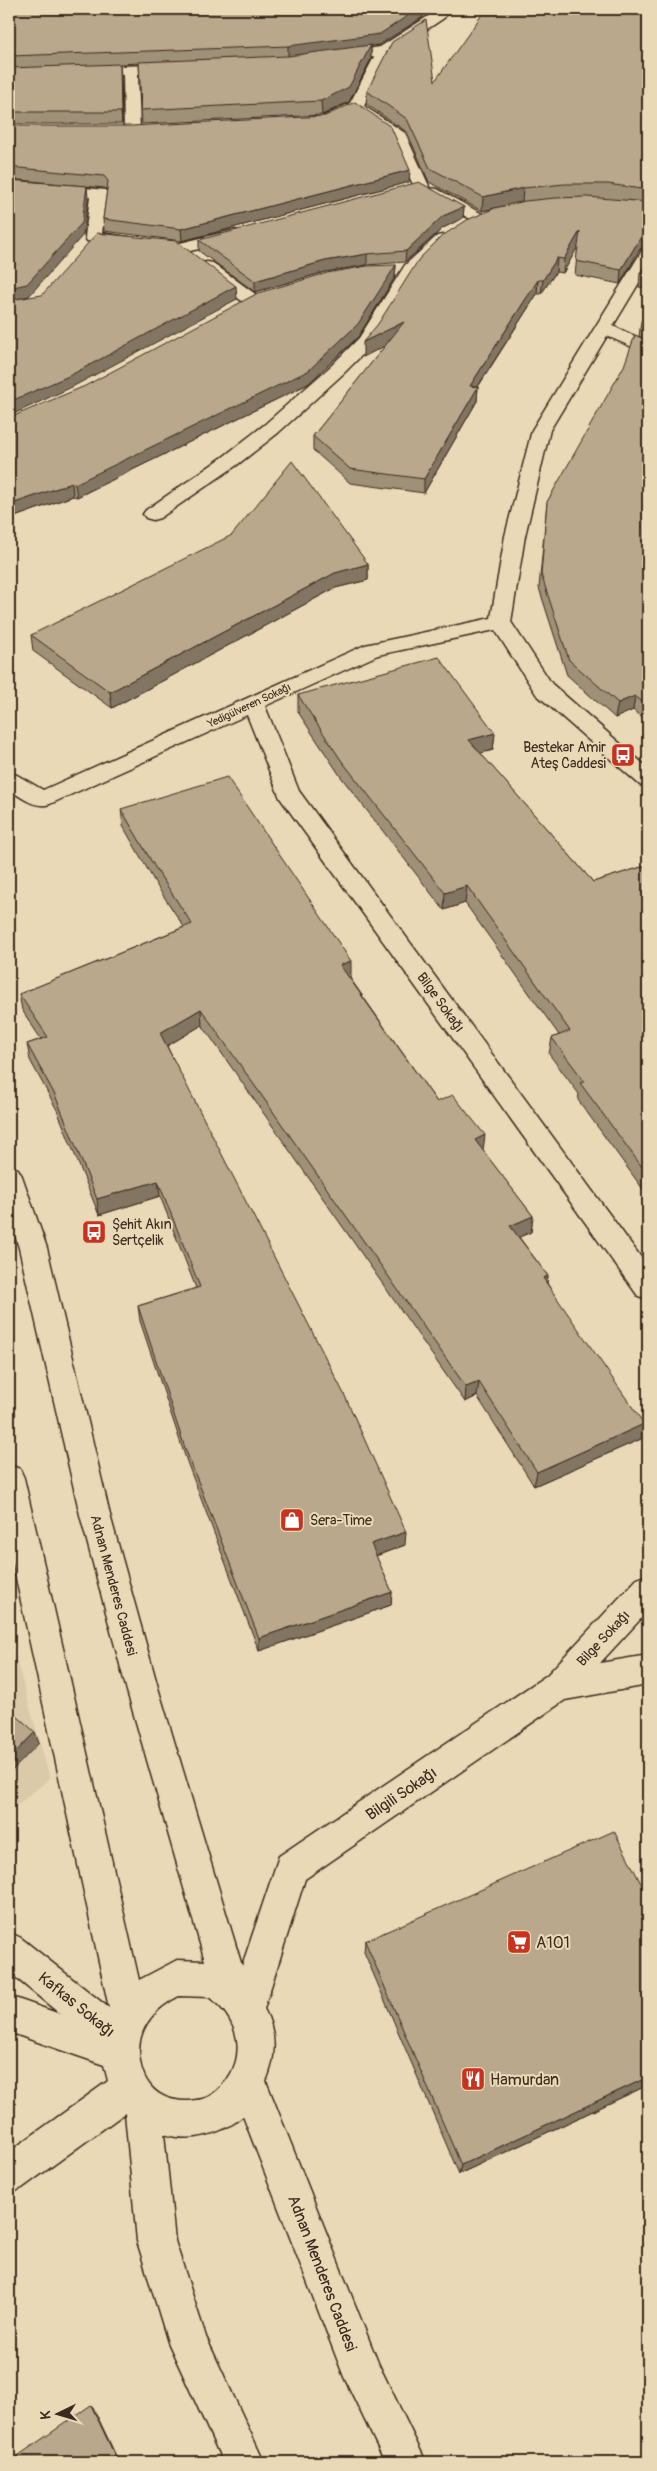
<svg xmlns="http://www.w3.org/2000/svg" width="657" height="2471" viewBox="0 0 657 2471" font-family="Pangolin,sans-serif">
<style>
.built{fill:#dbcaa9}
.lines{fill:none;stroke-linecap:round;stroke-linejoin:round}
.minor-casing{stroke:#3b2a1e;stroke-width:3}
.minor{fill:#ead9b6;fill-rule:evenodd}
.wall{fill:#9f9078;stroke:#3b2a1e}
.shaded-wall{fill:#827662;stroke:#3b2a1e}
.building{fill:#b9a88c;stroke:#3b2a1e}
.labels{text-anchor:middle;stroke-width:4;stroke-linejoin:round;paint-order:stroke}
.far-street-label{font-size:11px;fill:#3b2a1e;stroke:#ead9b6}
.poi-label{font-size:14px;fill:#3b2a1e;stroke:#ead9b6;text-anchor:start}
.street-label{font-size:14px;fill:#3b2a1e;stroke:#ead9b6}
.near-street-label{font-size:16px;fill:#3b2a1e;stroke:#ead9b6}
.near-poi-label{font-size:16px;fill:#3b2a1e;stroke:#ead9b6;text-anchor:start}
</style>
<rect width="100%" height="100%" fill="#ead9b6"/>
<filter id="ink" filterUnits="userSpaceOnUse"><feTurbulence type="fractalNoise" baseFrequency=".02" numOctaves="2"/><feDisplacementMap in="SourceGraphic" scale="10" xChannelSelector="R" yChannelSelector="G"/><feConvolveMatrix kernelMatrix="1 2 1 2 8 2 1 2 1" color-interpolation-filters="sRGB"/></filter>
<g filter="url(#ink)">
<path class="built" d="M9 1634 50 1778 9 1812Z"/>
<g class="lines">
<defs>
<path id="minor" d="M435 9H449L444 18 390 54 364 106 405 133 429 186 428 188 437 189 484 215 486 218 484 221 478 223 425 195 424 190 415 189 392 138 355 112 325 126 317 121 320 118 350 103 374 57 335 62 328 58 330 55 380 47 433 13Z
M177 64 184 68 182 71 138 74 140 131 132 136 124 131 123 74 9 78V70Z
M9 180 105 190 107 193 102 233 134 238 136 242 134 246 128 247 87 241 85 237 90 197 9 190Z
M234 230 240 231 242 235 240 239 182 253 176 252 174 248 176 244Z
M443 235 449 236 451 240 449 244 418 272 372 345 344 373 278 433 237 465 160 518 153 520 146 518 143 514 146 510 223 457 264 425 332 365 359 338 405 265 437 236Z
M648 249V268L613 326 648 342V354L607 336 550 430 525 536 511 622 552 684 648 768V787L640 785 536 694 495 630 378 655 265 706 299 791 648 1267V1299L638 1296 280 798 247 715 50 804C34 809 22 797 9 790V773L17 775 43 790 365 645 491 618 505 536 532 430 640 254 642 250Z
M207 262 213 263 258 296 261 300 258 304H246L201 271 198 267 201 263Z
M9 1166 18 1169 22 1176 47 1248 110 1515 159 1691 242 1966 279 1856 547 1675 637 1579 648 1575V1611L600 1663 648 1655V1685L565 1700 305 1879 264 2009C277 2032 276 2058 266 2081L379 2365 426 2462H385L344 2377 243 2116C223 2134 190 2143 164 2134L175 2241 206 2337 264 2462H223L168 2342 137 2241 125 2113 22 2188 9 2194V2152L108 2081 104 2065 9 2032V1996L60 2014 9 1972V1932L21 1938 109 2008 9 1546V1465L20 1469 24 1478 139 1980 177 1960 205 1961 127 1691 80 1515 19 1248 9 1216ZM179 1996 209 1997C246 2024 248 2070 210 2096 203 2100 196 2100 188 2101 156 2102 140 2081 139 2051 139 2025 157 2007 179 1996Z"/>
</defs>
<use href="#minor" class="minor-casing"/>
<use href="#minor" class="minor"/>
</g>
<path class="wall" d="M9 9H423V17L379 45 371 46V59L349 102 322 115 142 124 139 63 120 64 122 124H9V126Z
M648 9V248L640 249 620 284 575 275 578 246 563 273 556 272 541 294H537L478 387 477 401 424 493 350 483 313 450V436L386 345 363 357 522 202 482 211 429 182 407 132 366 104 367 91 435 81Z
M9 126 409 182 182 241 104 231 103 219 107 190 105 188 9 179Z
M464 207 463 218 443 228 405 262 367 265 325 272 255 292 199 251V240Z
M648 260V289L639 287 640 273Z
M396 265 395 277 358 337 308 384 77 497 73 496 9 519Z
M648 307V341L639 336 641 322Z
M648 341V723L633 710 615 718 567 675 539 588 547 502Z
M368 564V580L335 588 112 708 33 651 31 635Z
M298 695 495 733 493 750 480 753 593 882 648 865V1196L578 1100 579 1094 549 1054 552 1038 559 1035 465 903 444 910 341 777 298 712Z
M121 809 351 977 350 978 437 1102 483 1151 533 1216 531 1232 519 1237 548 1276 547 1283 641 1439 534 1486 477 1396 465 1402 202 1025 167 1046 405 1545 376 1556 392 1592 391 1605 259 1651 187 1462 140 1321 138 1306 196 1288 160 1196 99 1215 57 1110 30 1060 27 1044 41 1039 22 1010 19 994 184 927 157 886 123 826Z
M648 1897V2085L459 2174 364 1952 365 1941Z"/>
<path class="shaded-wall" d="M418 9H423V17L379 45 371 46V59L349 102 322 115 321 101 288 58V46Z
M120 64 121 76 122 124 121 112Z
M410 170 409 182 182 241 181 229Z
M87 186 88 199 83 235 29 296 9 301V288Z
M523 188 522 202 482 211 483 197Z
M464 207 463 218 443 228 405 262 406 251 443 216Z
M580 231 579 245 563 273 564 259Z
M648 234V248L640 249 620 284 621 270 642 235Z
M367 254V265L325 272 255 292V281L325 261Z
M557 258 556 272 541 294 543 280Z
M396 265 395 277 358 337 308 384 77 497 75 484Z
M538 280 537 294 469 400 470 386Z
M236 286 237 299 72 387 9 416V402Z
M404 322V336L363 357V342Z
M478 387 477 401 424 493V479Z
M72 483 73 496 9 519V505Z
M368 564V580L335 588 112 708 110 692 335 573Z
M635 696 633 710 615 718 618 703Z
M495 733 493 750 467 757 469 740Z
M467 886 465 903 444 910 445 893Z
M351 961V977L340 981V965Z
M201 1009 202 1025 162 1049 160 1033Z
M485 1135 483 1151 475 1140Z
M158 1181 160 1196 99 1215 97 1199Z
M533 1216 531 1232 508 1242 510 1226Z
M548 1276 546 1291 543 1278Z
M479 1382 477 1396 465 1402 466 1387Z
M644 1424 641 1439 534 1486 537 1472Z
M406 1532 405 1545 370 1558 371 1544Z
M392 1592 391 1605 259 1651V1638Z
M35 1732 39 1743 9 1774V1759Z
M648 2077V2085L459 2174 461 2165Z
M91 2405 93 2407 119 2462H118Z"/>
<path class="building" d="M9 9H418L380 34 288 46 9 56Z
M486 9H648V190L608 184H565L523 188 483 197 430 168 407 119 367 91 392 42 426 20 435 81Z
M371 45 349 87 321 101 141 110 139 62 288 56Z
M120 64 121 112H9V68Z
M355 102 391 127 410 170 181 229 103 219 108 181 104 176 9 167V126H131L325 116Z
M9 180 87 186 82 223 27 284 9 288Z
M419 182 464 207 443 216 406 251 367 254 325 261 255 281 199 240Z
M587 197 648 202V234L642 235 621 270 576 261 580 231 564 259 557 258 543 280H538L470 386 478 387 424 479 350 469 313 436 404 322 363 342 378 324 419 259 442 236 467 220 495 208 525 201 555 198Z
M97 233 176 241 236 286 71 375 9 402V300L42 295Z
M648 260V275L640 273Z
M396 265 358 324 308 371 75 484 72 483 9 505V418L85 386 258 293 327 273 367 266Z
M648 307V326L641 322Z
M635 335 648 341V706L635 696 618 703 569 660 541 574 547 502 624 366Z
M292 461 368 564 335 573 110 692 31 635 232 535Z
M439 657 495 733 469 740 593 882 648 865V1175L580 1083 585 1082 552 1038 570 1031 467 886 445 893 341 760 298 695Z
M227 777 351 961 340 965 437 1102 453 1095 485 1135 475 1140 533 1216 510 1226 548 1276 543 1278 644 1424 537 1472 479 1382 466 1387 201 1009 160 1033 345 1396 406 1532 371 1544 392 1592 259 1638 185 1448 138 1306 200 1287 158 1181 97 1199 55 1095 27 1044 48 1037 19 994 192 924 156 869 121 809Z
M9 1709 35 1732 9 1759Z
M614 1831 648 1897V2077L461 2165 365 1941Z
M91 2405 118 2462H9Z"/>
</g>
<defs>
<symbol id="bus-square" viewBox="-11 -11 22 22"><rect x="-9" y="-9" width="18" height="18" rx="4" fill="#c8321e" stroke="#ead9b6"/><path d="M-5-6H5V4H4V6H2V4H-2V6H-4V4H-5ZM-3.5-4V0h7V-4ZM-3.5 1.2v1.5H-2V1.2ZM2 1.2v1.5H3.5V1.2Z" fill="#fff"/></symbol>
<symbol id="shop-square" viewBox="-11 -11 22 22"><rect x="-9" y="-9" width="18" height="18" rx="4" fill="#c8321e" stroke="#ead9b6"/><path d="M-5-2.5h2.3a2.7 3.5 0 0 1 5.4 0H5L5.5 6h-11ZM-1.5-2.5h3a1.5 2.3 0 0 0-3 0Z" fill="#fff"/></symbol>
<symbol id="supermarket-square" viewBox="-11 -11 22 22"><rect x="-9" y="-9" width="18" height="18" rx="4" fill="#c8321e" stroke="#ead9b6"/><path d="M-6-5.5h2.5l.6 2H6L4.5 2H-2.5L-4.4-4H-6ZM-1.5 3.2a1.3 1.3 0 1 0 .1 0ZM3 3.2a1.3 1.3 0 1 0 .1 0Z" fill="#fff"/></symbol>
<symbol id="restaurant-square" viewBox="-11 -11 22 22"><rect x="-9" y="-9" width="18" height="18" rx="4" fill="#c8321e" stroke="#ead9b6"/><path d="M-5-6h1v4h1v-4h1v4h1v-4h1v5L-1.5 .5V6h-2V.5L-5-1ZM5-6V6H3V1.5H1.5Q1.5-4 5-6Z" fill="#fff"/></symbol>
</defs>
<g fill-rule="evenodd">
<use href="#bus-square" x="609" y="741" width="28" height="28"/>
<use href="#bus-square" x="80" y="1218" width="28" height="28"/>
<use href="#shop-square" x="278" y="1506" width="28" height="28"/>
<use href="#supermarket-square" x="505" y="1928" width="28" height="28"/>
<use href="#restaurant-square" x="459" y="2065" width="28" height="28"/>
</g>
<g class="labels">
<g class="far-street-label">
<text transform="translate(249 705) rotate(-25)" y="4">Yedigülveren Sokağı</text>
</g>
<g class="poi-label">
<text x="606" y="752" text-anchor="end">Bestekar Amir<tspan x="606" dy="16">Ateş Caddesi</tspan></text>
<text x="112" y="1229">Şehit Akın<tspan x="112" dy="16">Sertçelik</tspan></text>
<text x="310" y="1525">Sera-Time</text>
</g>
<g class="street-label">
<text transform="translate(441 1002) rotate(54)" y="5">Bilge Sokağı</text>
<text transform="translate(114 1585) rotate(75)" y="5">Adnan Menderes Caddesi</text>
<text transform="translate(603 1638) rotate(-47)" y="5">Bilge Sokağı</text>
</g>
<g class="near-street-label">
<text transform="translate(401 1793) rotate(-34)" y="6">Bilgili Sokağı</text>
<text transform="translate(77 2004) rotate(39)" y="6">Kafkas Sokağı</text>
<text transform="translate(323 2273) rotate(69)" y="6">Adnan Menderes Caddesi</text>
</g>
<g class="near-poi-label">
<text x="536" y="1948">A101</text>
<text x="490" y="2085">Hamurdan</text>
</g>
</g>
<rect width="657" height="2471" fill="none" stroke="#ead9b6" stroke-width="30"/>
<rect x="15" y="15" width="627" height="2441" fill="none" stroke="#3b2a1e" stroke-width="2" filter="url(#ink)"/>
<g transform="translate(58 2414) rotate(265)" stroke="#ead9b6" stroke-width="4" paint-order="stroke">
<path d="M0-4L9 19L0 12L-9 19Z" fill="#3b2a1e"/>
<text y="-8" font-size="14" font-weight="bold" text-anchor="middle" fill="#3b2a1e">K</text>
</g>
</svg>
